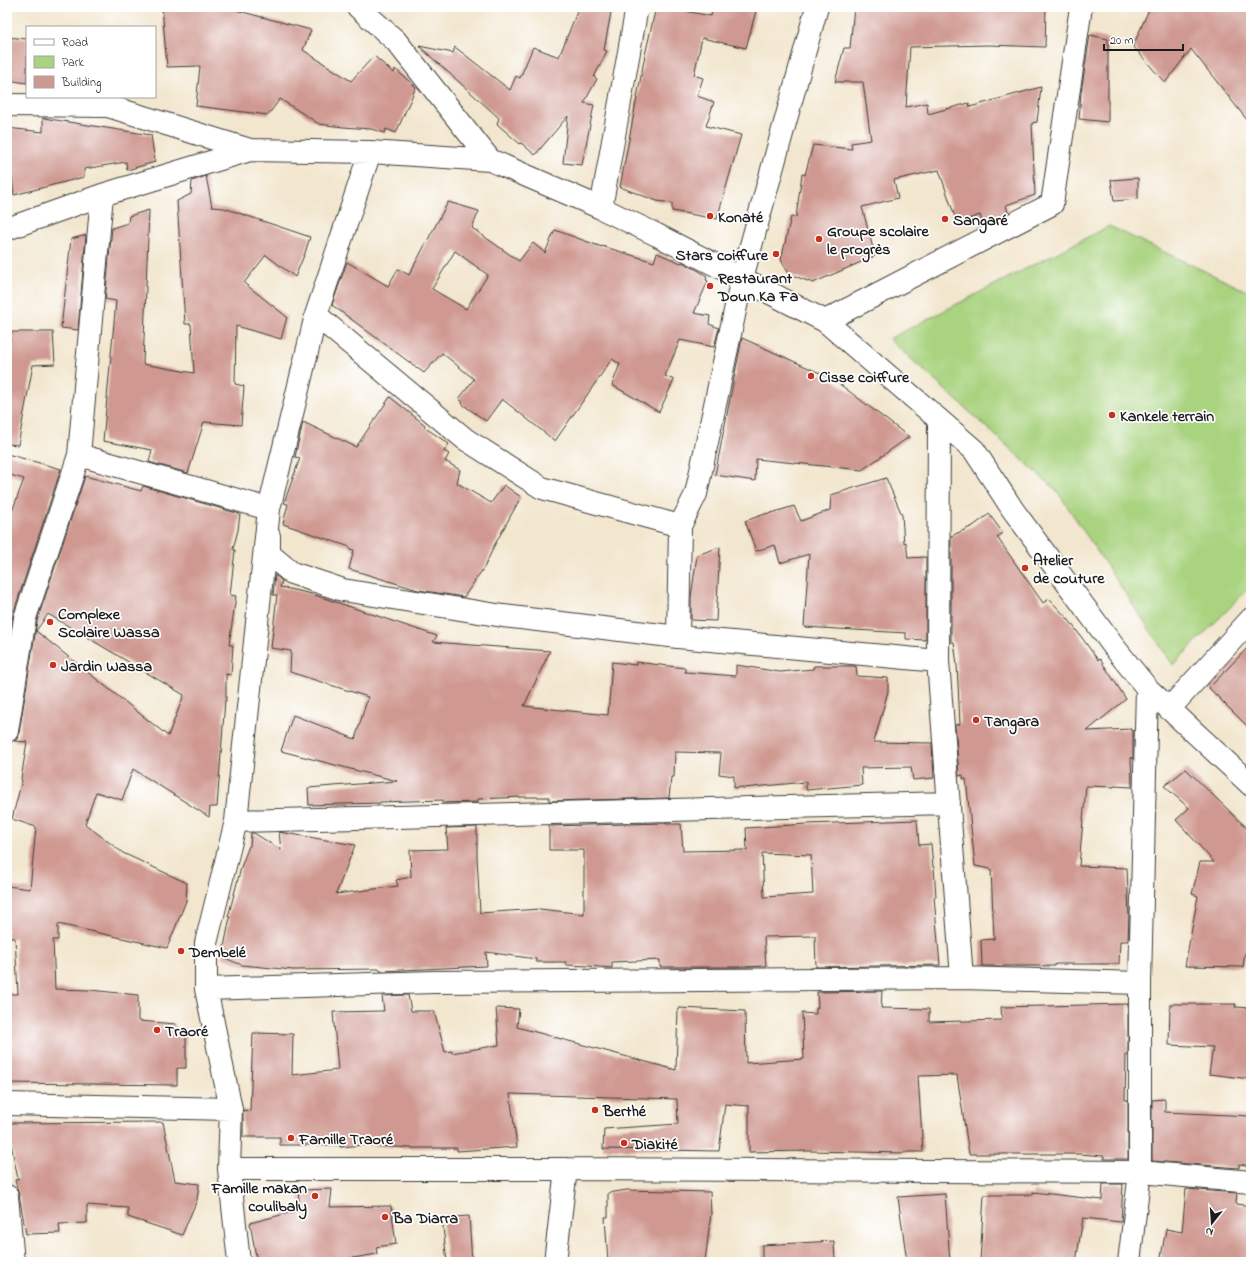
<svg xmlns="http://www.w3.org/2000/svg" width="1258" height="1269" viewBox="0 0 1258 1269" font-family="'Indie Flower',sans-serif">
<style>
.green{fill:#a9d37f;stroke:#62784e}
.building{fill:#cf9890;fill-rule:evenodd}
.lines{fill:none;stroke-linecap:round;stroke-linejoin:round}
.minor-casing{stroke:#3c3a37;stroke-width:24}
.minor{stroke:#fff;stroke-width:22}
.poi-dot{fill:#c8321e;stroke:#fff;stroke-width:1.5}
.labels{text-anchor:middle;stroke-width:3.5;stroke-linejoin:round;paint-order:stroke}
.poi-label{font-size:16px;font-weight:bold;fill:#1c1c1c;stroke:#fff;text-anchor:start}
</style>
<rect width="100%" height="100%" fill="#fff"/>
<filter id="ink" filterUnits="userSpaceOnUse"><feTurbulence type="fractalNoise" baseFrequency=".025" numOctaves="2"/><feDisplacementMap in="SourceGraphic" scale="8" xChannelSelector="R" yChannelSelector="G"/><feConvolveMatrix kernelMatrix="1 2 1 2 8 2 1 2 1" color-interpolation-filters="sRGB"/></filter>
<filter id="wash" filterUnits="userSpaceOnUse"><feTurbulence type="fractalNoise" baseFrequency=".012" numOctaves="4" result="noise"/><feDisplacementMap in="SourceGraphic" scale="16" xChannelSelector="R" yChannelSelector="G"/><feGaussianBlur stdDeviation="0.9" result="paint"/><feColorMatrix in="noise" values="0 0 0 0 0 0 0 0 0 0 0 0 0 0 0 0 0 1.4 0 .05"/><feComposite in="paint" operator="in"/></filter>
<g filter="url(#wash)">
<rect width="100%" height="100%" fill="#f2e6ce"/>
<path class="green" d="M1109 226 1251 293V586L1173 665 1057 491 889 339Z"/>
<g id="blocks">
<path class="building" d="M162 7H224L311 30 303 50 351 81 374 56 394 73 395 69 416 87 396 133 386 129 385 133 371 129 343 127 319 124 280 99 268 115 196 106 200 66 167 67Z
M579 7H612L604 50 607 51 594 77 597 79 584 103 594 105 582 165 563 163 568 116 535 155 521 143 520 144 497 124 499 118 419 46 453 53 455 47 510 90 516 76 520 78 533 47 559 57Z
M656 7H664L711 16 713 7H757L746 48 702 38 694 75 703 78 697 96 714 102 706 126 741 135 717 219 672 211V203L657 201 620 187 645 55Z
M854 7H1046L1045 47 988 45 910 47 906 107 927 103 928 114 969 103 970 107 1041 87 1037 122 1032 123 1035 195 1006 205 1008 213 983 225 980 215 957 223 939 170 894 180 898 198 862 207 875 256 813 283 789 274 781 260 791 217H796L802 174 805 175 813 145 852 149 851 143 871 140 863 82H835L844 48H850Z
M1150 7H1251V125L1191 49 1165 83 1133 46Z
M1090 35 1108 39V122L1079 119 1081 93Z
M7 37 27 39V83L7 80Z
M43 118 151 135 155 162 127 170 126 162 84 169V177L14 195 9 154H7V128L43 132Z
M206 176 212 207 224 208 310 237 305 253 295 277 266 255 244 283 287 317 281 339 236 326 235 384 244 386 241 425 204 422 188 473 149 462 152 450 103 441 116 301 105 299 112 228 128 223 129 216 149 210 143 364 194 373 191 324H185L177 201 191 194 192 181Z
M1138 178V199L1114 201 1111 180Z
M448 202 479 211 472 228 519 261 533 243 545 253 555 230 602 247V246L654 262 657 253 681 263 682 262 699 271 707 276 706 280 708 281 694 313 710 316 709 324 719 328 714 347 680 340 665 376 674 380 659 412 612 385 620 364 612 359 555 441 502 399 486 421 462 404 463 402 459 399 474 379 442 353 424 373 332 305 347 262 388 286 398 269 409 275ZM455 251 488 275 466 309 432 289Z
M86 235 78 330 61 328 71 239Z
M11 332H53L55 364 33 365 18 445 7 444V362Z
M742 338 833 379 909 437 862 470 756 459 755 481 715 475Z
M390 397 425 425 424 427 449 444 444 451 449 454 445 461 460 470 457 483 491 503 504 485 521 497 494 546 485 566 464 597 418 590 349 569 354 550 350 549V547L283 524 288 504 284 503 300 458 295 457 303 422 356 447Z
M7 454 61 469 13 614 7 652V525L24 479 7 474Z
M85 476 141 491 143 486 240 514 238 530 233 549 235 550 230 595 236 596 229 645H233L231 675 226 674V701L225 700 217 807H210L209 817 133 769 122 800 96 792 85 824 123 853 187 883 186 901 167 948 58 924V940H53L55 989 90 990 138 995V1021L176 1024 175 1029 186 1031V1068H177V1085L7 1083V994H18L15 938H7V886L30 889 36 827 12 819 22 780 21 779 27 742 14 741 17 739 19 733 37 621ZM48 614 184 695 168 736 36 631Z
M886 478 902 515 904 543 906 542 908 558 926 557V640L906 639V633L804 627 809 554 780 563 775 545 756 551 745 521 768 513V514L794 506 801 521 830 510 831 495Z
M989 514 1003 533 997 537 1043 603 1049 599 1069 620 1098 660 1100 659 1126 699 1087 731 1131 729V731H1133V759L1131 757 1132 787 1114 786V787L1086 786 1079 866 1127 868 1129 917 1128 941H1120L1119 964H1055V966H982L981 940 994 939 991 869 975 866 966 779H963V775L959 776 955 725 960 724 957 665 954 642H951V536L973 526Z
M720 547 716 621 691 620V597L697 555Z
M275 575 282 581 280 587 312 594 437 636 433 642 550 651 524 706 608 715 612 662 636 665V662L685 668V672L736 676V665L780 672 813 669 814 666H856L857 676 888 678V691L874 742 932 743 934 778 913 780 911 767 861 768 862 785 806 790V782L743 788V787L734 788V776L719 774 721 753 675 752 674 777H671L669 798 549 801V797H523L478 799V802L443 803V800L380 802V803L309 805 308 788 397 781 281 751 293 715 355 739 368 697 290 672 291 651 271 648 277 595H273Z
M1251 644V730L1209 688Z
M1186 769 1251 832V954L1245 953 1243 967 1185 966 1198 896 1192 894 1200 862H1214L1176 820 1189 808 1164 786Z
M917 820 919 845 931 844 933 867H934L936 897H934L940 965 816 967 815 936 764 937 766 966 745 967H660V960L612 962V968L588 966 566 965V962H536V959L486 952 487 966 380 971V969L293 970 242 965 222 957 230 917H228L242 864 249 846H250L251 833H254L281 850 279 832 355 845 336 894 398 886 396 880 411 877 410 850 448 849 446 828 477 827V857L480 913 540 909 584 914V850H549V826L666 823V824H681L683 851 747 850 746 828 807 824ZM762 853 811 855 813 894 764 897Z
M882 991 881 1008 929 1009V1022L1002 1020 1001 1007 1128 1004V1055H1126L1125 1100H1128V1159H1104V1156L1080 1154H969L957 1075 918 1076 923 1152H904V1153L810 1151 749 1152V1106L725 1104 719 1151 603 1149 604 1129 678 1124 677 1099 510 1094 517 1147 457 1151V1148H410L364 1145 340 1147V1145H280V1137H243V1110L250 1111 253 1033 293 1034 292 1075 338 1070 333 1012 384 1011 382 996 408 995 411 1011H434L445 1052 452 1051V1053L499 1045 496 1008 519 1009 517 1027 676 1070 678 1010H679V1008L745 1011 746 1063 804 1059 802 1013 816 1014V1008H818L817 992Z
M1170 1004H1236L1235 1007 1251 1008V1079L1209 1074 1213 1047 1169 1045Z
M1165 1099V1112L1251 1116V1166L1239 1164V1168L1152 1161V1100Z
M163 1122 175 1181 199 1184 197 1200 182 1235 128 1217V1208L87 1205V1223L59 1224 60 1233 26 1234 19 1195 15 1180 18 1179 7 1123Z
M1103 1184H1123L1121 1222 1083 1218 1076 1262H980L984 1195H1033V1192L1102 1200Z
M332 1189 330 1207 391 1206 396 1244 376 1247 377 1254 329 1262H257L250 1223 300 1210 298 1190Z
M1186 1189 1237 1193 1236 1204 1251 1206V1262H1160L1166 1229 1182 1232Z
M627 1190 710 1192 711 1213 705 1262H608L605 1217H608V1193Z
M945 1194 950 1262H907L898 1197Z
M469 1216 472 1262H447L442 1218Z
M834 1241 835 1262H762V1245Z"/>
</g>
</g>
<g filter="url(#ink)">
<use href="#blocks" fill-opacity="0" stroke="#3c3a37" stroke-width="1"/>
<g class="lines">
<defs>
<path id="minor" d="M358 7 396 41 490 160
M7 105 108 106 250 150
M370 152 316 315 269 509 236 821 206 943V989L231 1109 229 1169H566L1140 1172 1251 1182
M601 208 637 7
M7 229 102 195 250 150 370 152 490 160 601 208 657 235 825 321 974 450 1013 510 1114 647 1147 688 1251 785
M316 315 465 439 542 488 680 526
M825 321 1052 204 1081 7
M939 420 938 661 962 978
M79 455 269 509
M269 536V554L292 573 343 590 503 616 678 637 938 661
M678 637 680 526 696 494 742 278 817 7
M1169 709 1251 619
M7 731 25 618 79 455 102 195
M236 821 949 803
M206 989 434 982 962 978 1140 983
M7 1104 231 1109
M229 1169 239 1262
M7 1196 13 1262
M555 1262 566 1169
M1129 1262 1140 1172V983L1147 688"/>
</defs>
<use href="#minor" class="minor-casing"/>
<use href="#minor" class="minor"/>
</g>
</g>
<g class="poi-dot">
<circle cx="710" cy="216" r="4"/>
<circle cx="945" cy="219" r="4"/>
<circle cx="819" cy="239" r="4"/>
<circle cx="776" cy="254" r="4"/>
<circle cx="710" cy="286" r="4"/>
<circle cx="811" cy="376" r="4"/>
<circle cx="1112" cy="415" r="4"/>
<circle cx="1025" cy="568" r="4"/>
<circle cx="50" cy="622" r="4"/>
<circle cx="53" cy="665" r="4"/>
<circle cx="976" cy="720" r="4"/>
<circle cx="181" cy="951" r="4"/>
<circle cx="157" cy="1030" r="4"/>
<circle cx="595" cy="1110" r="4"/>
<circle cx="291" cy="1138" r="4"/>
<circle cx="624" cy="1143" r="4"/>
<circle cx="315" cy="1196" r="4"/>
<circle cx="385" cy="1217" r="4"/>
</g>
<g class="labels">
<g class="poi-label">
<text x="718" y="222">Konaté</text>
<text x="953" y="225">Sangaré</text>
<text x="827" y="236">Groupe scolaire<tspan x="827" dy="18">le progrès</tspan></text>
<text x="768" y="260" text-anchor="end">Stars coiffure</text>
<text x="718" y="283">Restaurant<tspan x="718" dy="18">Doun Ka Fa</tspan></text>
<text x="819" y="382">Cisse coiffure</text>
<text x="1120" y="421">Kankele terrain</text>
<text x="1033" y="565">Atelier<tspan x="1033" dy="18">de couture</tspan></text>
<text x="58" y="619">Complexe<tspan x="58" dy="18">Scolaire Wassa</tspan></text>
<text x="61" y="671">Jardin Wassa</text>
<text x="984" y="726">Tangara</text>
<text x="189" y="957">Dembelé</text>
<text x="165" y="1036">Traoré</text>
<text x="603" y="1116">Berthé</text>
<text x="299" y="1144">Famille Traoré</text>
<text x="632" y="1149">Diakité</text>
<text x="307" y="1193" text-anchor="end">Famille makan<tspan x="307" dy="18">coulibaly</tspan></text>
<text x="393" y="1223">Ba Diarra</text>
</g>
</g>
<rect width="1258" height="1269" fill="none" stroke="#fff" stroke-width="24"/>
<rect x="26" y="26" width="130" height="72" fill="#ffffff" stroke="#a4a4a4"/>
<rect x="34" y="39" width="20" height="6" fill="#ffffff" stroke="#a4a4a4"/>
<text x="62" y="46" font-size="12" fill="#1c1c1c">Road</text>
<rect x="34" y="56" width="20" height="12" fill="#a9d37f" stroke="#a4a4a4"/>
<text x="62" y="66" font-size="12" fill="#1c1c1c">Park</text>
<rect x="34" y="76" width="20" height="12" fill="#cf9890" stroke="#a4a4a4"/>
<text x="62" y="86" font-size="12" fill="#1c1c1c">Building</text>
<g transform="translate(1212 1223) rotate(197)" stroke="#ffffff" stroke-width="3" paint-order="stroke">
<path d="M0-3L7 15L0 10L-7 15Z" fill="#1c1c1c"/>
<text y="-6" font-size="11" font-weight="bold" text-anchor="middle" fill="#1c1c1c">N</text>
</g>
<path d="M1104 44v6h79v-6" fill="none" stroke="#1c1c1c" stroke-width="2"/>
<text x="1110" y="44" font-size="12" fill="#1c1c1c" stroke="#ffffff" stroke-width="3" paint-order="stroke">20 m</text>
</svg>
